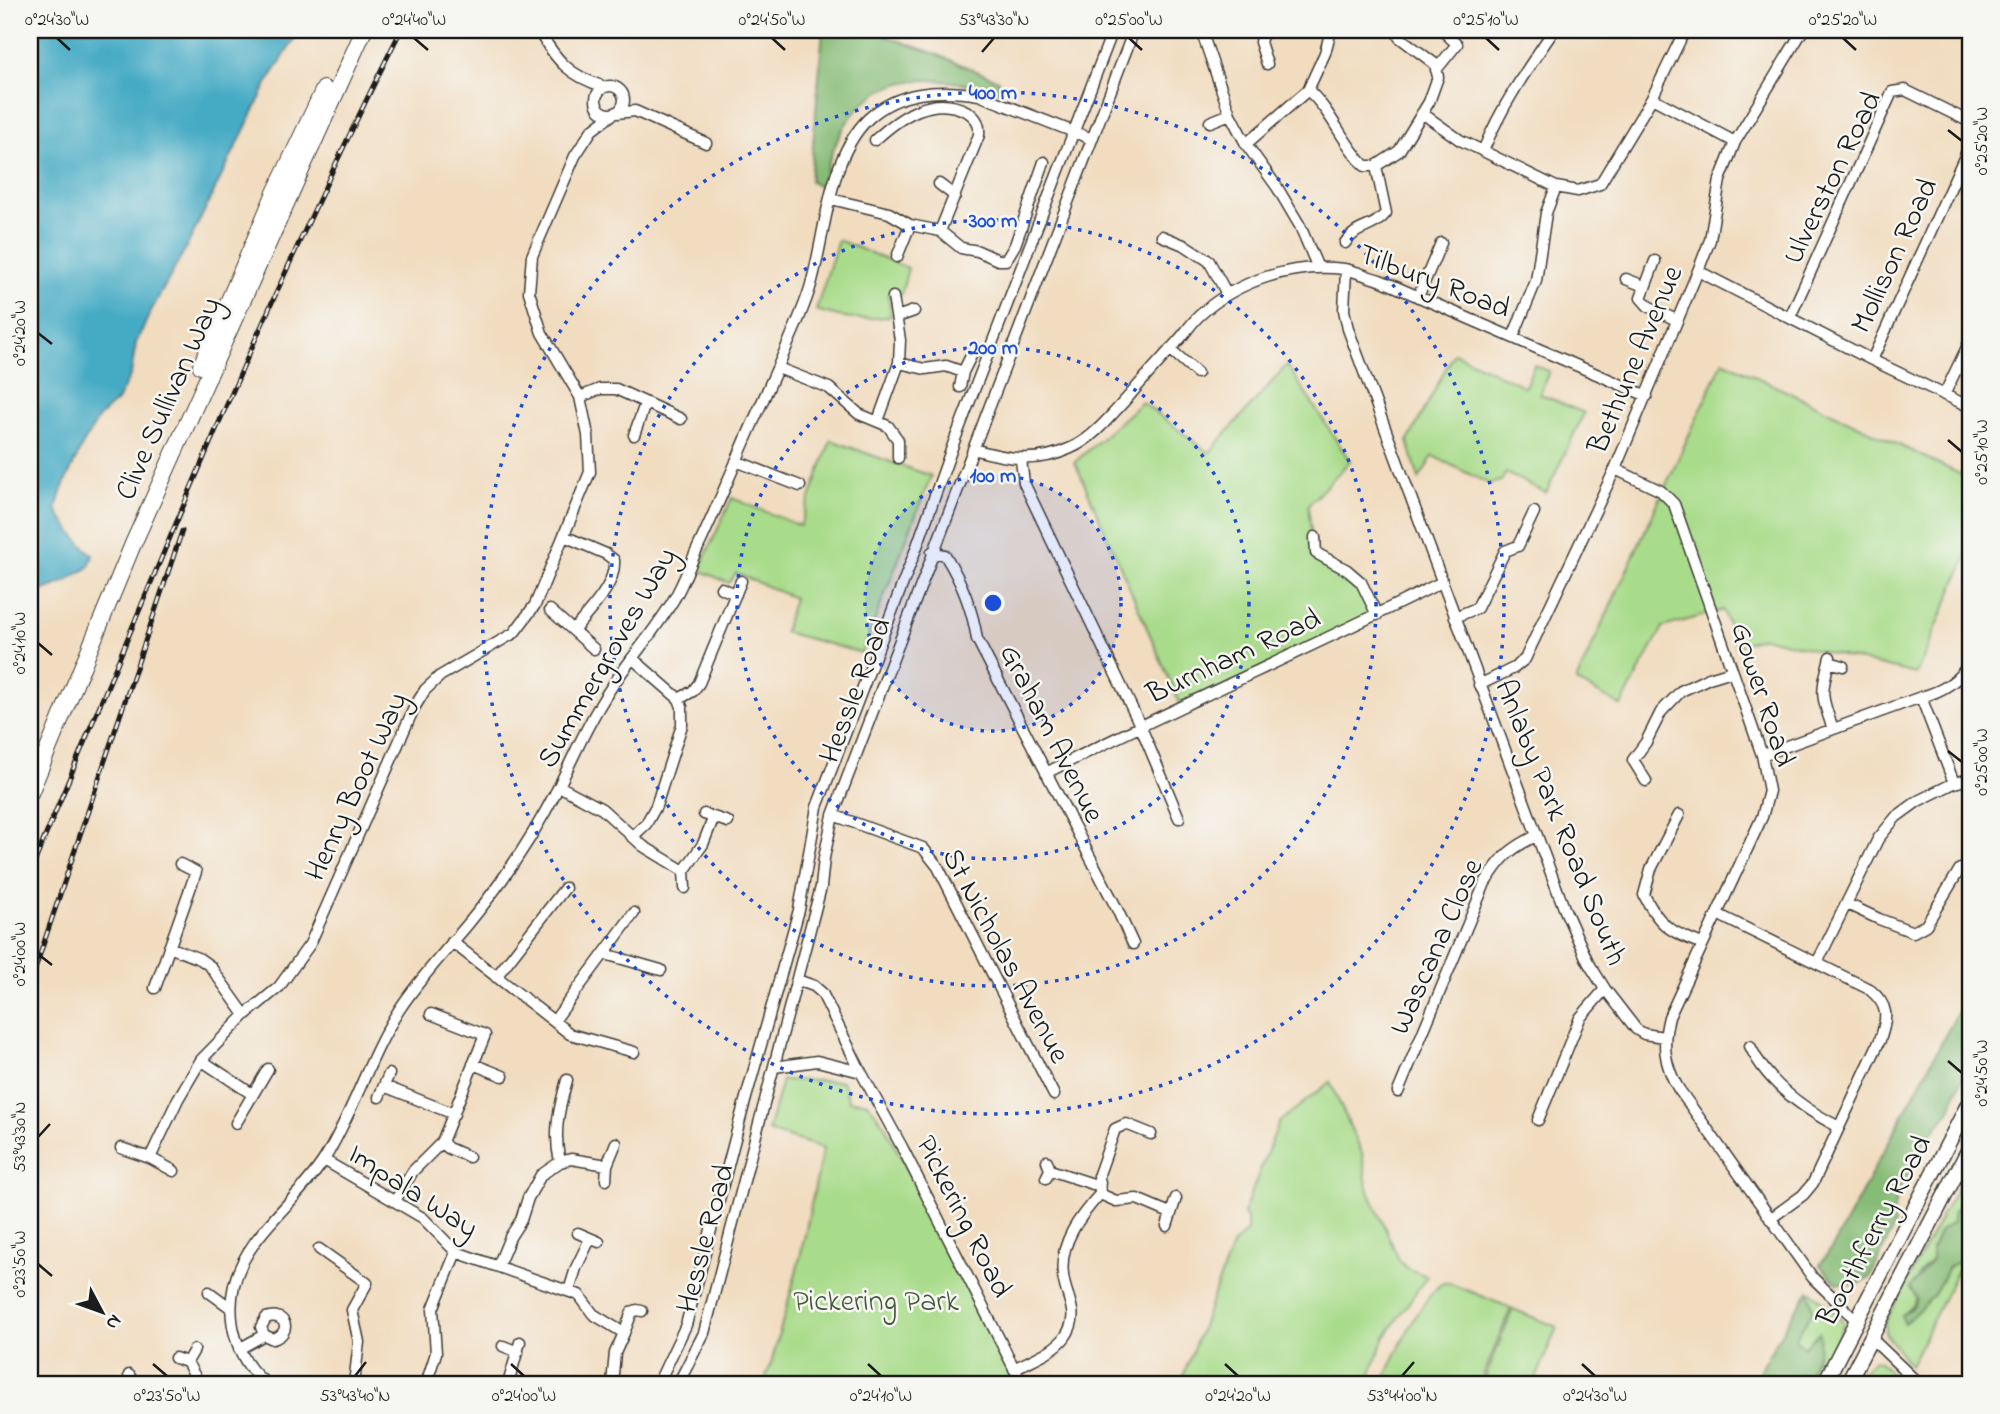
<svg xmlns="http://www.w3.org/2000/svg" width="2000" height="1414" viewBox="0 0 2000 1414" font-family="'Indie Flower',sans-serif">
<style>
.green{fill:#a9dc8a;stroke:#627c53;stroke-width:2}
.forest{fill:#86bc76;stroke:#516c49;stroke-width:2}
.water{fill:#44aac4;stroke:#306370;stroke-width:2}
.lines{fill:none;stroke-linecap:round;stroke-linejoin:round}
.minor-casing{stroke:#3c3934;stroke-width:13}
.major-casing{stroke:#3c3934;stroke-width:17}
.highway-casing{stroke:#3c3934;stroke-width:18}
.minor{stroke:#fff;stroke-width:10}
.major{stroke:#fff;stroke-width:14}
.highway{stroke:#fff;stroke-width:16}
.rail-casing{stroke:#1c1c1c;stroke-width:5}
.rail{stroke:#f6f6f2;stroke-width:2.5;stroke-dasharray:8;stroke-linecap:butt}
.ticks{fill:none;stroke:#1c1c1c;stroke-width:2.5}
.ring{fill:none;stroke:#1d4ed8;stroke-width:3.5;stroke-dasharray:3.5 7}
.labels{text-anchor:middle;stroke-width:5;stroke-linejoin:round;paint-order:stroke}
.street-label{font-size:30px;fill:#1c1c1c;stroke:#f6f6f2}
.park-label{font-size:30px;fill:#46563d;stroke:#f6f6f2}
.centre{fill:#1d4ed8;stroke:#f6f6f2;stroke-width:3.5}
.ring-label{font-size:21px;text-anchor:middle;font-weight:bold;fill:#1d4ed8;stroke:#f6f6f2;stroke-width:5;stroke-linejoin:round;paint-order:stroke}
.neatline{fill:none;stroke:#1c1c1c;stroke-width:2.5}
.ticks-label{font-size:18px;text-anchor:middle;fill:#1c1c1c}
</style>
<rect width="100%" height="100%" fill="#f6f6f2"/>
<filter id="ink" filterUnits="userSpaceOnUse"><feTurbulence type="fractalNoise" baseFrequency=".0143" numOctaves="2"/><feDisplacementMap in="SourceGraphic" scale="14" xChannelSelector="R" yChannelSelector="G"/><feConvolveMatrix kernelMatrix="1 2 1 2 8 2 1 2 1" color-interpolation-filters="sRGB"/></filter>
<filter id="wash" filterUnits="userSpaceOnUse"><feTurbulence type="fractalNoise" baseFrequency=".00686" numOctaves="4" result="noise"/><feDisplacementMap in="SourceGraphic" scale="28" xChannelSelector="R" yChannelSelector="G"/><feGaussianBlur stdDeviation="1.57" result="paint"/><feColorMatrix in="noise" values="0 0 0 0 0 0 0 0 0 0 0 0 0 0 0 0 0 1.4 0 .05"/><feComposite in="paint" operator="in"/></filter>
<g filter="url(#wash)">
<rect width="100%" height="100%" fill="#f1dcbf"/>
<path class="green" d="M838 240 908 268 901 295H888L891 316C861 321 845 319 816 310Z
M1454 353 1525 387 1534 365 1549 371 1540 394 1584 413 1546 493 1506 473 1501 481 1489 484 1433 456 1419 479 1408 441Z
M1723 361 1970 479V549L1916 674 1763 637 1736 646 1723 610 1663 627 1621 706 1576 681Z
M1287 365 1350 461 1308 505 1314 556 1344 575 1359 587 1374 620 1183 711 1075 462 1142 402 1209 453Z
M831 440C864 453 897 464 931 476L862 653 784 632 794 598 736 573 729 583 699 570 732 498 800 526Z
M782 1080 842 1081 849 1101 867 1102 884 1124 1016 1384H763L771 1364 800 1258 823 1148 768 1131Z
M1330 1082 1362 1153 1367 1187 1399 1260 1406 1268 1427 1276 1385 1337 1367 1384H1180L1233 1244 1247 1231V1218L1243 1214 1279 1122Z
M1970 1162C1970 1186 1972 1194 1954 1211L1953 1222 1932 1248V1260C1929 1264 1922 1269 1919 1273 1910 1292 1927 1297 1902 1315L1934 1295 1948 1267 1963 1259 1910 1366 1885 1333V1323Z
M1443 1283H1449L1511 1308 1480 1384H1391L1384 1382C1393 1358 1422 1296 1443 1283Z
M1809 1291 1812 1292 1840 1317 1843 1323C1841 1336 1834 1345 1829 1356 1825 1366 1824 1375 1819 1384H1803L1816 1359 1819 1333 1804 1347 1794 1340 1813 1310Z
M1513 1309 1557 1327 1534 1384H1483Z
M1874 1360 1881 1363 1899 1383 1852 1384 1859 1372H1863Z"/>
<path class="forest" d="M823 30H890L886 36 936 54 998 80V91C939 77 882 66 844 127 833 145 827 168 820 187L810 181Z
M1970 989V1058L1949 1111 1922 1146 1913 1161V1168L1899 1189 1894 1207V1226L1870 1278 1856 1285 1837 1283 1820 1265 1836 1241Z
M1970 1188V1246L1963 1259 1948 1267 1934 1295 1904 1324 1902 1315 1912 1308 1917 1299 1910 1288 1932 1260V1248L1940 1231 1953 1222 1954 1211 1967 1199Z
M1809 1291 1813 1310 1795 1340 1804 1347 1819 1332C1823 1350 1811 1368 1803 1384H1752L1790 1318Z"/>
<path class="water" d="M30 30H296L297 35 269 80 186 248 151 311 136 343 131 374 117 401 99 417 82 446 62 489 56 509C64 523 81 545 93 555L89 567 66 581 30 596Z"/>
</g>
<g filter="url(#ink)">
<g class="lines">
<defs>
<path id="minor" d="M538 30C557 61 569 76 605 87
M1201 30 1230 114 1246 144 1277 187 1300 226 1318 268
M1264 30 1260 42 1267 64
M1554 30C1527 69 1501 107 1483 151L1556 187 1578 191 1600 184 1652 98 1685 30
M1436 70 1457 44 1442 30
M596 100a14 14 0 1 1 28 0a14 14 0 1 1-28 0Z
M1308 90C1332 112 1343 144 1365 166H1376L1386 213C1371 231 1358 224 1345 243
M1652 98 1735 142
M617 113 635 111 706 143
M1422 113 1460 140 1483 151
M1210 122 1230 114
M875 140C900 117 933 93 968 112 977 118 980 124 979 135L940 231
M1246 144 1308 90 1325 53 1331 30
M1376 166 1399 151 1429 102 1438 77 1435 64 1399 37 1398 30
M939 184 955 196
M831 199 889 213 910 225 940 231 961 248 978 251 998 260H1006L1015 245 1044 162
M1162 236 1186 246 1209 261 1227 294
M897 257 910 225
M1655 261 1641 298 1648 306 1676 320
M1346 270 1344 310 1348 329 1564 908 1588 962 1605 989 1636 1029 1644 1034 1664 1037
M1698 271 1872 360 1970 145
M1626 279 1644 286
M1418 297 1441 243
M897 317 914 311
M1790 317 1892 92 1905 90 1970 122
M1513 337 1536 281 1546 213 1556 187
M1170 349 1197 373
M1872 360 1970 407
M899 363 925 369 946 366 963 372
M778 368 829 388 859 414 888 426 898 440V458
M960 387 963 372 975 348
M1944 395 1970 341
M580 397 600 389H616L681 419
M878 421 899 363 900 340 893 297
M634 435 645 404
M973 449C1007 459 1037 464 1071 448 1094 438 1113 413 1130 395 1145 377 1161 360 1176 343 1185 334 1191 323 1200 315 1238 280 1294 263 1344 269 1356 271 1368 277 1380 280L1647 396
M1021 460 1024 483 1140 725 1179 818
M736 461 800 486
M1615 469 1661 491 1674 504 1762 755 1769 791 1762 817 1669 1017C1662 1044 1664 1064 1678 1088L1813 1278 1855 1319
M564 536 606 554 614 560C616 587 589 610 574 630
M1315 537 1316 553 1347 570 1361 582 1377 615
M932 552 945 555C962 582 972 607 977 639L1117 909 1133 944
M721 588 736 594
M550 610 594 649
M1455 617 1477 608 1505 551 1518 546 1534 512
M1830 657C1821 693 1820 694 1833 729
M632 658 679 699
M1829 662 1843 666
M1479 685 1514 668 1525 659 1615 469 1698 271 1710 240 1720 180 1735 142 1803 30
M1921 697 1954 783
M1762 755 1921 697C1943 691 1957 682 1970 663
M1046 773C1177 706 1311 648 1442 582
M1646 781 1633 760 1646 742 1661 712 1681 691 1709 678 1732 671
M559 786 602 809 643 846 684 871 703 844 713 819
M704 814 728 822
M833 815 923 848 938 867 1054 1095
M1679 815 1651 869 1644 895C1660 927 1670 931 1702 944
M632 837 646 824 656 806 682 725V707L679 699 693 691 699 683 741 581
M684 871 685 888
M1847 904 1879 919 1913 932 1926 925 1960 869
M1717 914 1869 989C1889 1005 1888 1017 1880 1040L1813 1183 1803 1195 1770 1219
M452 942 570 1034 634 1052
M169 947 200 959 210 966 245 1015
M605 954 661 970
M1817 963 1878 839 1896 817 1918 801 1954 783 1970 779
M496 977 565 888
M797 980 814 986 822 993 861 1072 902 1147 1022 1384
M155 988 196 872 180 864
M554 1021 634 913
M1750 1046C1767 1083 1804 1109 1839 1127
M201 1060 252 1094
M473 1064 503 1076
M774 1067 817 1061 861 1072
M384 1086 454 1114
M1398 1092 1485 883C1501 858 1509 849 1536 836
M379 1097 389 1074
M1538 1120 1580 1018 1605 989
M236 1123 268 1069
M442 1142 448 1148 469 1157
M121 1148 150 1158 174 1171
M150 1158 178 1099 201 1060 245 1015 279 987 310 944 414 708 425 690 440 676 514 633 535 605 590 472 588 435 580 397 542 333 529 292 532 256 575 156 592 130 613 114
M324 1160 423 1218 456 1252 579 1295 593 1314 624 1333 615 1353 612 1384
M560 1162 571 1159 607 1165
M1050 1170 1093 1184 1100 1183
M1046 1178 1050 1170 1047 1161
M606 1180 607 1165 616 1143
M1100 1194 1116 1201 1137 1199 1170 1213
M395 1201 413 1171 442 1142 485 1035 431 1014
M1167 1226 1176 1198
M578 1233 599 1242
M319 1249 367 1283 352 1310 359 1342 354 1384
M498 1266 510 1237 521 1220 528 1198 541 1175 560 1162C553 1132 559 1109 567 1080
M569 1291 576 1268 590 1239
M209 1292 231 1308
M624 1333 632 1312 637 1310 642 1311
M1871 1338 1919 1384
M503 1346 518 1352
M239 1349 264 1335 261 1327 266 1318C286 1311 293 1333 273 1339L264 1335
M175 1358 187 1362 194 1350
M187 1362 199 1384
M1014 1369C1030 1360 1054 1352 1065 1337 1082 1313 1065 1298 1063 1275 1059 1243 1080 1216 1100 1194L1099 1174 1115 1129 1126 1124 1151 1134
M129 1375 134 1384
M267 1384C237 1363 226 1320 234 1285 247 1233 298 1202 325 1158 354 1111 369 1057 399 1010 419 979 444 953 468 924 503 882 534 835 559 786 573 758 585 729 602 702 623 666 653 635 674 599 682 586 688 570 694 556 709 525 722 494 736 462 756 414 779 366 799 318 803 308 807 298 810 288 826 235 827 159 868 119 899 90 939 89 979 95L1092 139
M426 1384 436 1353 433 1309 456 1252
M508 1384 520 1342
M658 1384 686 1325 742 1112 799 910 817 807 916 549 954 442 1113 30
M678 1384 704 1333 821 887 824 858 833 815 1134 30"/>
<path id="major" d="M1824 1384 1970 1101
M1847 1384 1970 1147"/>
<path id="highway" d="M201 366 274 195 324 89
M30 793 133 544 364 30"/>
</defs>
<use href="#minor" class="minor-casing"/>
<use href="#major" class="major-casing"/>
<use href="#highway" class="highway-casing"/>
<use href="#minor" class="minor"/>
<use href="#major" class="major"/>
<use href="#highway" class="highway"/>
<defs>
<path id="rail" d="M30 873C148 590 263 304 401 30
M30 984 182 531"/>
</defs>
<use href="#rail" class="rail-casing"/>
<use href="#rail" class="rail"/>
</g>
</g>
<path class="ticks" d="M57 38 70 50M414 38 428 50M772 38 785 50M1129 38 1142 50M1486 38 1499 50M1843 38 1856 50M982 52 994 38M1948 130 1962 141M38 333 52 344M1948 440 1962 452M38 643 52 655M1948 751 1962 762M38 954 52 965M1948 1061 1962 1073M38 1137 50 1124M38 1264 52 1276M153 1364 167 1376M511 1364 524 1376M868 1364 881 1376M1225 1364 1238 1376M1582 1364 1595 1376M355 1376 366 1362M1402 1376 1414 1362"/>
<circle cx="993" cy="603" r="128" fill="#1d4ed8" fill-opacity=".12"/>
<g class="ring">
<circle cx="993" cy="603" r="128"/>
<circle cx="993" cy="603" r="256"/>
<circle cx="993" cy="603" r="383"/>
<circle cx="993" cy="603" r="511"/>
</g>
<g class="labels">
<g class="street-label">
<text transform="translate(1831 177) rotate(-64)" y="10">Ulverston Road</text>
<text transform="translate(1893 255) rotate(-65)" y="10">Mollison Road</text>
<text transform="translate(1435 280) rotate(21)" y="10">Tilbury Road</text>
<text transform="translate(1634 359) rotate(-67)" y="10">Bethune Avenue</text>
<text transform="translate(167 398) rotate(-66)" y="10">Clive Sullivan Way</text>
<text transform="translate(1233 655) rotate(-25)" y="10">Burnham Road</text>
<text transform="translate(606 657) rotate(-60)" y="10">Summergroves Way</text>
<text transform="translate(854 690) rotate(-69)" y="10">Hessle Road</text>
<text transform="translate(1764 694) rotate(72)" y="10">Gower Road</text>
<text transform="translate(1053 733) rotate(63)" y="10">Graham Avenue</text>
<text transform="translate(355 786) rotate(-65)" y="10">Henry Boot Way</text>
<text transform="translate(1562 822) rotate(68)" y="10">Anlaby Park Road South</text>
<text transform="translate(1435 946) rotate(-66)" y="10">Wascana Close</text>
<text transform="translate(1007 955) rotate(62)" y="10">St Nicholas Avenue</text>
<text transform="translate(414 1190) rotate(33)" y="10">Impala Way</text>
<text transform="translate(965 1216) rotate(63)" y="10">Pickering Road</text>
<text transform="translate(1873 1230) rotate(-62)" y="10">Boothferry Road</text>
<text transform="translate(704 1238) rotate(-75)" y="10">Hessle Road</text>
</g>
<g class="park-label">
<text x="876" y="1310">Pickering Park</text>
</g>
</g>
<circle cx="993" cy="603" r="10" class="centre"/>
<g class="ring-label">
<text x="993" y="99">400 m</text>
<text x="993" y="227">300 m</text>
<text x="993" y="354">200 m</text>
<text x="993" y="482">100 m</text>
</g>
<rect width="2000" height="1414" fill="none" stroke="#f6f6f2" stroke-width="77"/>
<g transform="translate(102 1312) rotate(131)" stroke="#f6f6f2" stroke-width="5" paint-order="stroke">
<path d="M0-5L12 26L0 18L-12 26Z" fill="#1c1c1c"/>
<text y="-10" font-size="19" font-weight="bold" text-anchor="middle" fill="#1c1c1c">N</text>
</g>
<rect x="38" y="38" width="1924" height="1338" class="neatline"/>
<g class="ticks-label">
<text x="57" y="25">0°24'30"W</text>
<text x="414" y="25">0°24'40"W</text>
<text x="772" y="25">0°24'50"W</text>
<text x="994" y="25">53°43'30"N</text>
<text x="1129" y="25">0°25'00"W</text>
<text x="1486" y="25">0°25'10"W</text>
<text x="1843" y="25">0°25'20"W</text>
<text transform="translate(1981 141) rotate(-90)" y="6">0°25'20"W</text>
<text transform="translate(19 333) rotate(-90)" y="6">0°24'20"W</text>
<text transform="translate(1981 452) rotate(-90)" y="6">0°25'10"W</text>
<text transform="translate(19 643) rotate(-90)" y="6">0°24'10"W</text>
<text transform="translate(1981 762) rotate(-90)" y="6">0°25'00"W</text>
<text transform="translate(19 954) rotate(-90)" y="6">0°24'00"W</text>
<text transform="translate(1981 1073) rotate(-90)" y="6">0°24'50"W</text>
<text transform="translate(19 1137) rotate(-90)" y="6">53°43'30"N</text>
<text transform="translate(19 1264) rotate(-90)" y="6">0°23'50"W</text>
<text x="167" y="1401">0°23'50"W</text>
<text x="355" y="1401">53°43'40"N</text>
<text x="524" y="1401">0°24'00"W</text>
<text x="881" y="1401">0°24'10"W</text>
<text x="1238" y="1401">0°24'20"W</text>
<text x="1402" y="1401">53°44'00"N</text>
<text x="1595" y="1401">0°24'30"W</text>
</g>
</svg>
